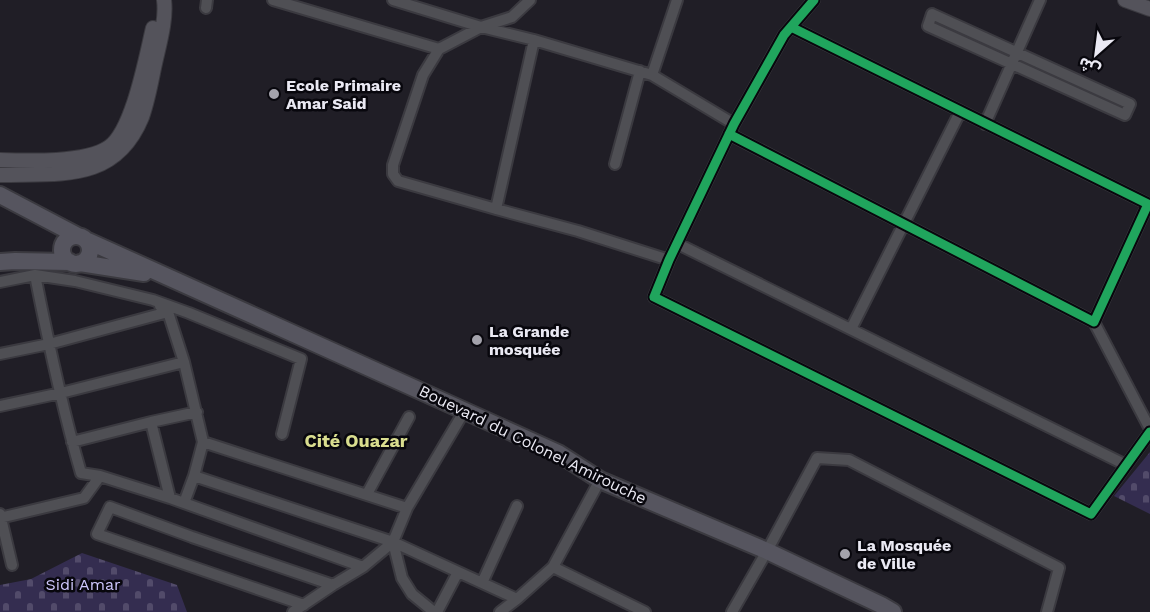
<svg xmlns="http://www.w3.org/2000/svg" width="1150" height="612" viewBox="0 0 1150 612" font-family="'Work Sans','Noto Sans Arabic',sans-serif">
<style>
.cemetery{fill:url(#cemetery-stones)}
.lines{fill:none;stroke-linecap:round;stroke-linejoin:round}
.minor-casing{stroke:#3b3a40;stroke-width:14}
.secondary-casing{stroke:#3b3a40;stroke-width:16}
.primary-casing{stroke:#3b3a40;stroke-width:20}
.minor{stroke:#4f4f54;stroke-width:10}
.secondary{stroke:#54535b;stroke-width:14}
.primary{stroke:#56555f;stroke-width:16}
.cycleway-casing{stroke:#08070d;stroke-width:13}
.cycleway{stroke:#20a55d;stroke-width:9}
.poi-dot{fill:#a3a2ab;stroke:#08070d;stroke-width:2}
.labels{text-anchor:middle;stroke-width:5;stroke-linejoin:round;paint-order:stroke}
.poi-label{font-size:16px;font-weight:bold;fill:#eae9f3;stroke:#08070d;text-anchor:start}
.street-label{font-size:16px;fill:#eae9f3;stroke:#08070d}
.park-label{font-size:16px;fill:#cec7fc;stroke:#08070d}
.neighbourhood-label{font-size:18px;font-weight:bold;fill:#d9dd8f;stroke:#08070d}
</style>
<defs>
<pattern id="cemetery-stones" width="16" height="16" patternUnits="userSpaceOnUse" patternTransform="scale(1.5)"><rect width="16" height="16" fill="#342d50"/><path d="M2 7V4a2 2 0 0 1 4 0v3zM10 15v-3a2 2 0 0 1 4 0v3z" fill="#524b6a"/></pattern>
</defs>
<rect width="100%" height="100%" fill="#201e26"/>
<path class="cemetery" d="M1150 452V514L1114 496Z
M82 553 177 585 187 612H0V585L31 579Z"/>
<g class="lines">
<defs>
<path id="minor" d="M273 0 439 49
M393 0 481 27 512 17 530 0
M814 0 784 35 734 124 669 260 654 297 1091 514 1150 432
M206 8 207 0
M932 14 1130 104 1125 115 928 26Z
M652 75 677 0
M985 124 1040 0
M729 134 1094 322 1148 204 791 27
M615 164 640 71
M496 209 534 40
M678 244 1126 465
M669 260 578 231 496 209 398 181 393 174V165L423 75 439 49 481 27 534 40 652 75 734 124
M35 275C48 341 62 408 81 473L100 476 170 498 363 567
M0 282 35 275 75 281 153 300 189 313 301 359 282 434
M160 306 168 312 184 362 203 442 407 508
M1094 322 1150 429
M851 329 960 112
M0 354 49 344 168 312
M0 406 61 393 184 362
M151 422 170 498
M72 442 151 422 197 412
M194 476 393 542 517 599
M600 480 553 567 645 612
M367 494 409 417
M184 503 194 476 203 442
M0 514 12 565
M0 518 84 498 100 476
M482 583 517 506
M304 605 97 534 110 507 192 537 333 585
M293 612 333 585 363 567 393 542
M434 612 412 594 402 578 393 542 407 508 465 410
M437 612 458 572
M500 612 517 599 553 567
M732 612 767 551 817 458 849 460 1059 568 1047 612"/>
<path id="secondary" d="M1125 0 1150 9
M0 160C28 161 86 163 109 147 133 130 146 57 153 28
M0 175C60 173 115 183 142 117 147 103 150 88 153 73 157 51 167 22 164 0"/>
<path id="primary" d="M0 195 78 236
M62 250a14 14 0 1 1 28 0a14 14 0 1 1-28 0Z
M88 241 558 453 600 480 767 551 881 605 893 612
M0 262 15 261 70 262
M80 263 144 273"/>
</defs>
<use href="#minor" class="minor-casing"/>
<use href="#secondary" class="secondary-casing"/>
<use href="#primary" class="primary-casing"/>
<use href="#minor" class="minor"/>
<use href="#secondary" class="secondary"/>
<use href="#primary" class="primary"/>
<defs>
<path id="cycleway" d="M814 0 784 35 734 124 669 260 654 297 1091 514 1150 432
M729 134 1094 322 1148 204 791 27"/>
</defs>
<use href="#cycleway" class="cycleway-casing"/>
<use href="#cycleway" class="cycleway"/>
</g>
<g class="poi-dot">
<circle cx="274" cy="94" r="6"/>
<circle cx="477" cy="340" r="6"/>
<circle cx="845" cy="554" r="6"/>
</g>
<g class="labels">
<g class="poi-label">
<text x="286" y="91">Ecole Primaire<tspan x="286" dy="18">Amar Said</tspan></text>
<text x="489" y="337">La Grande<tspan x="489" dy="18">mosquée</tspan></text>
<text x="857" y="551">La Mosquée<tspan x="857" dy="18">de Ville</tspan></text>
</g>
<g class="street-label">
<text transform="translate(533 444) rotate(26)" y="6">Bouevard du Colonel Amirouche</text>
</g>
<g class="park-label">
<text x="83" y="590">Sidi Amar</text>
</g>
<g class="neighbourhood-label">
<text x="356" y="447">Cité Ouazar</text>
</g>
</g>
<g transform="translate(1096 54) rotate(208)" stroke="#08070d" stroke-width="4.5" paint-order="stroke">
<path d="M0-4.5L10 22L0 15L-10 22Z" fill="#eae9f3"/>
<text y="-9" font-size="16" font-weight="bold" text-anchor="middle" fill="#eae9f3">ش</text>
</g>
</svg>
